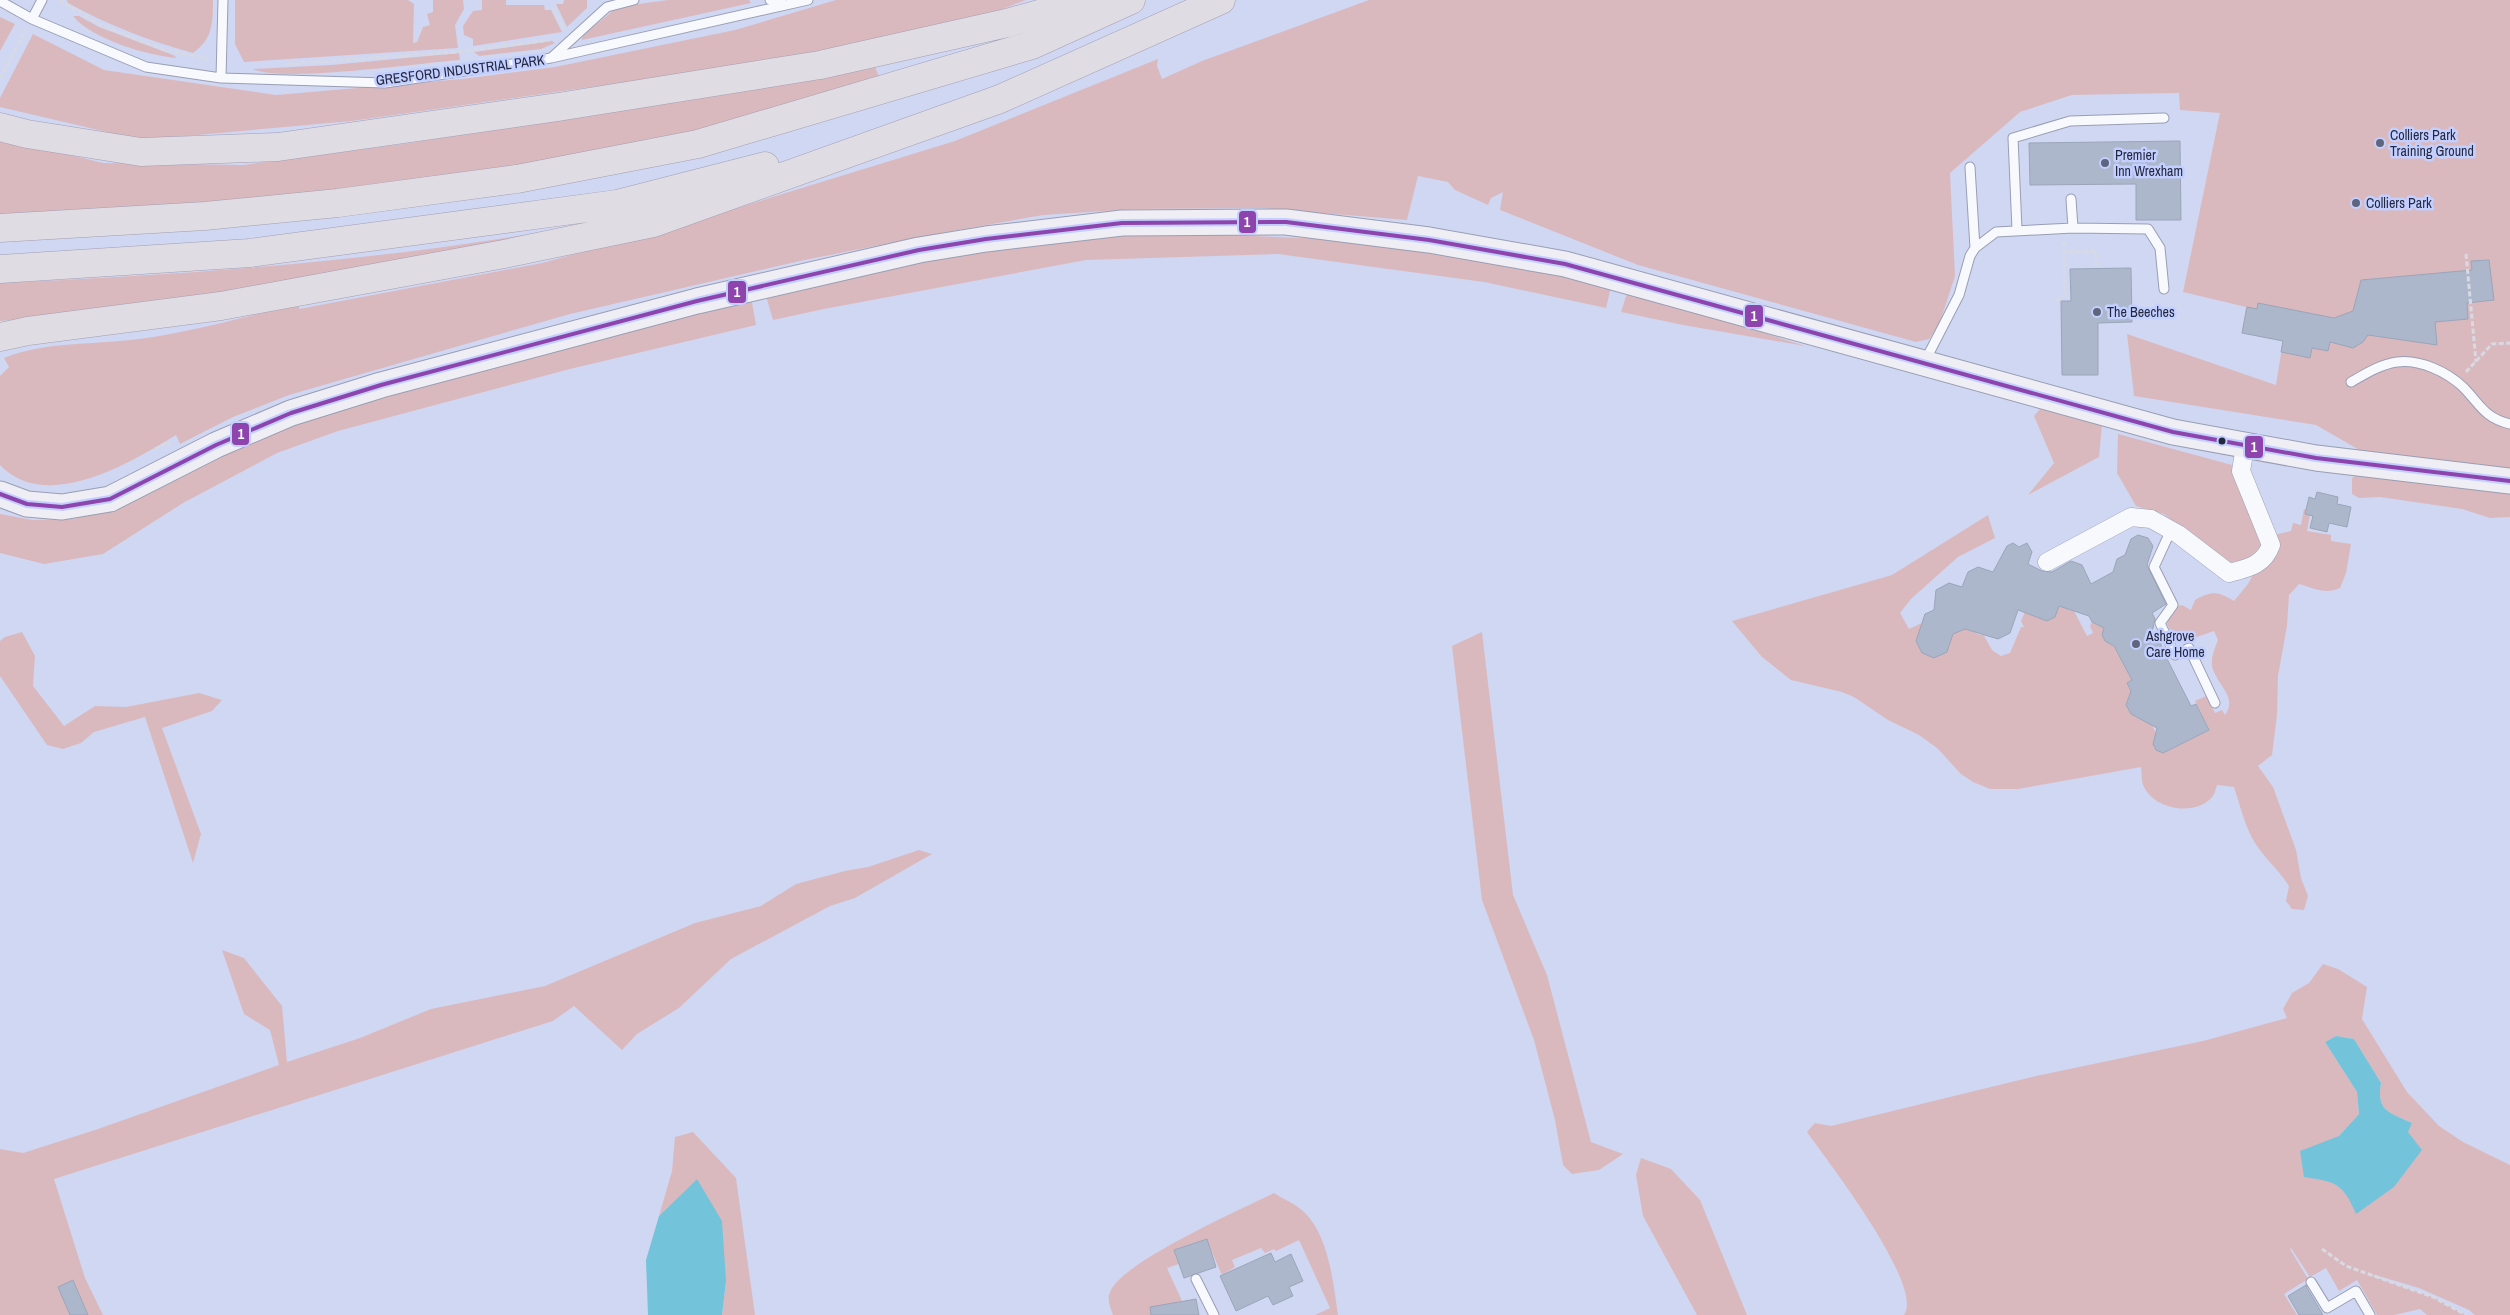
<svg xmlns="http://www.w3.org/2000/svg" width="2510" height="1315" viewBox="0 0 2510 1315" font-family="'Archivo Narrow',sans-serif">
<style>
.green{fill:#dab9be;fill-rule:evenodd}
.water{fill:#73c3db}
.building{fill:#acb7cc;stroke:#9aa5b9}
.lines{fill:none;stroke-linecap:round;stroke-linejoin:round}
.service-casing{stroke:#999eb4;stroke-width:11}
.minor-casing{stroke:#999eb4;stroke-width:19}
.secondary-casing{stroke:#999eb4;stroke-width:27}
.trunk-casing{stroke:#a29eb2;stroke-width:29}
.path{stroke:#d8dae3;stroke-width:3;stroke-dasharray:5 2.5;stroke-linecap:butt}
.service{stroke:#f8f9fd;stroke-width:9}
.minor{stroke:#f8f9fd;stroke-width:18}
.secondary{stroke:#efeef4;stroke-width:25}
.trunk{stroke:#e0dce4;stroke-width:28}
.bus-1-casing{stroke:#c3cfff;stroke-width:8}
.bus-1{stroke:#8e44ad;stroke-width:4}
.poi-dot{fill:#60657e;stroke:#c3cfff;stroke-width:2}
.bus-dot{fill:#23283f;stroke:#c3cfff;stroke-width:2}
.labels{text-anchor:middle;stroke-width:5;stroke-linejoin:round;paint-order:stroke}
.street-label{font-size:14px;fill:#23283f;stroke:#c3cfff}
.poi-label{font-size:14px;fill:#23283f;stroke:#c3cfff;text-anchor:start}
.line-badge{stroke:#c3cfff;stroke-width:2}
.badge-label{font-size:14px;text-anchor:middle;font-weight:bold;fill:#fff}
</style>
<rect width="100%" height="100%" fill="#d0d7f2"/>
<path class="green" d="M67 0H213C213 22 213 39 193 53 149 41 108 25 68 3Z
M235 0H408L414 4 413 43 417 42 423 27 430 25 427 14 433 12V0H463L464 9 455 25 458 48 244 62 235 44Z
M482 0H506V5H544L545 10H551L562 32 473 46V39L464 35 463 26 473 11 482 10Z
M564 0H587V8L567 27 556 4H563Z
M668 0H749L751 3 582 40V36L615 9 623 6Z
M836 0H1026L1000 10 824 54 352 121 141 140 0 107V98L33 34 104 70 276 95 462 79 555 67 735 30Z
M1369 0H2510V468L2368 455 2316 425 2134 396 2127 334 2276 385 2283 341 2242 333 2246 307 2183 292 2220 113 2180 110 2179 93 2072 95 2020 112 1950 173 1955 276 1939 325 1929 339 1916 342 1638 265 1500 210 1503 192 1491 198 1488 205 1455 190 1448 182 1418 176 1407 220 1262 208 1136 209 1043 215 930 235 800 261 570 314 289 395 233 417 180 444 176 435C132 462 46 514 0 465V376L9 367 4 358C46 341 94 345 139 339 191 332 248 316 299 304V309L542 263 688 223 955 141 1158 59 1157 66 1162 79 1202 61Z
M73 16H79L99 27 173 55 177 58C149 56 91 39 73 16Z
M0 17 15 24 0 51Z
M552 41 555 43 541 49 479 56 474 52Z
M459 53 460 60C421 63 280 83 253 69L331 65Z
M874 64 881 82 753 122 608 153 190 210 0 220V138L103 163 243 165 403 144 656 104Z
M575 226 577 235 115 310 0 321V283C193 274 386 261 575 226Z
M1179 233 1353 240 1478 256 1611 287 1606 308 1484 282 1278 254 1086 260 824 309 773 320 766 296 945 257 1096 237Z
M1628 290 1805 346 1683 325 1621 312Z
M751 297 756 325 570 369 338 431 277 453 183 503 103 554 44 564 0 553V514L33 520 74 519 146 491 301 420Z
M2041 408 2102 424 2099 457 2028 495 2054 463 2034 416Z
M2118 434 2232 465 2234 477 2262 543C2254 559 2241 561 2224 563L2164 514 2136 506 2117 473Z
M2361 472 2510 490V517L2490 518 2462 509 2380 497 2359 498 2352 494V478Z
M2304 509H2306L2305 514 2310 515 2307 531 2331 535V541L2351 544 2346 573 2340 588C2326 595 2313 588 2299 584L2289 595 2287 626 2278 676 2277 715 2272 755 2258 766 2273 787 2296 850 2301 878 2308 896 2304 910 2292 909 2286 901 2289 886C2279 870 2265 859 2255 843 2245 827 2240 805 2234 787L2217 785C2216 788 2215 793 2213 796 2197 817 2155 810 2144 787 2141 782 2142 773 2141 767L2018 789H1990L1973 782 1961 774 1937 748 1919 735 1888 720 1854 697 1842 692 1791 680 1762 657 1732 621 1892 575 1988 515 1995 538 1958 557 1911 599 1900 613 1909 629 1922 623 1916 641 1922 653 1934 658 1953 634 1966 628 1980 635 1983 634 1992 650 2001 656 2010 653 2021 627H2024L2021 621 2030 601 2047 621 2055 617 2059 606 2074 611 2087 636 2093 633 2090 626 2092 622 2104 628 2102 635 2105 641 2113 645 2132 680 2127 683 2132 694 2129 695 2126 705 2131 714 2142 720 2148 717 2158 737 2154 738 2153 744 2156 750 2163 753 2209 730 2195 701 2206 696 2215 713 2222 710 2225 715C2237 698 2220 687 2214 672 2209 662 2214 650 2218 640L2214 631 2188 640 2174 637 2167 624 2173 608 2182 605 2191 610 2195 600C2212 591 2217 591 2234 601L2248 584 2274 535 2291 531 2293 523 2301 525Z
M22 632 35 656 33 686 64 726 95 706 126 707 199 693 222 700 212 711 162 728 201 834 193 863 145 717 94 732 81 743 63 749 47 745 0 676V641L5 637Z
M1482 632 1513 895 1547 975 1591 1142 1623 1154 1599 1170 1572 1174 1563 1165 1555 1120 1534 1040 1482 900 1452 646Z
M919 850 932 854 855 898 830 906 731 959 679 1008 637 1034 622 1050 574 1006 553 1021 54 1179 85 1278 103 1315H88L73 1280 58 1287 70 1315H0V1149L23 1153 98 1129 279 1065 270 1030 244 1014 222 950 244 958 282 1006 287 1062 360 1038 431 1009 545 986 695 923 761 906 796 884 845 871 868 867Z
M2323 964 2338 969 2367 987 2362 1019 2407 1092 2439 1126 2463 1142 2510 1165V1315H2475L2469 1310 2419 1288 2375 1275 2372 1276 2433 1297 2466 1315H2427L2420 1309 2394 1315H2377L2357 1280 2339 1291 2326 1268 2310 1277 2291 1248 2290 1249 2308 1279 2284 1294 2297 1315H1904C1925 1286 1826 1159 1807 1132L1815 1123 1831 1126 2036 1076 2203 1041 2287 1018 2283 1009 2292 993 2309 983ZM2336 1036 2354 1039 2381 1083C2376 1112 2390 1112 2412 1123L2356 1213 2347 1192 2330 1181 2339 1136 2359 1114 2357 1092 2325 1042Z
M693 1132 736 1178 755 1315H722L726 1281 697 1179 659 1216 672 1171 675 1137Z
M1641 1158 1671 1169 1700 1200 1747 1315H1697L1643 1216 1636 1175Z
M1274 1193C1283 1199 1296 1204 1304 1212 1329 1236 1333 1282 1338 1315H1315L1330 1308 1299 1240 1276 1251 1274 1249 1265 1253 1261 1248 1232 1260 1235 1267 1222 1275 1206 1239 1174 1250 1179 1264 1167 1268 1182 1301 1173 1303 1175 1315H1113C1110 1306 1106 1299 1111 1290 1126 1260 1240 1210 1274 1193Z"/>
<path class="water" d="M2336 1036 2354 1039 2381 1083C2376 1112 2390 1112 2412 1123L2408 1132 2422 1150 2394 1187 2356 1214C2343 1183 2336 1182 2304 1177L2300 1151 2339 1136 2359 1114 2357 1092 2325 1042Z
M697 1179 722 1221 726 1281 722 1315H648L646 1260 659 1216Z"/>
<path class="building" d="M2180 141 2181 220H2136V184L2030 185 2029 143Z
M2489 260 2494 300 2467 303 2468 319 2435 322 2437 345 2368 335 2363 342 2353 348 2330 342 2328 351 2312 348 2310 358 2281 352 2283 341 2242 333 2247 307 2257 309 2258 303 2334 318 2353 311 2361 280 2472 270 2471 261Z
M2131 268 2132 322 2098 323V375H2062L2061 301H2071L2070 269Z
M2317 492 2338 497 2337 504 2351 507 2347 527 2329 523 2327 532 2310 528 2313 516 2305 514 2309 497 2315 499Z
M2138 535 2148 538 2153 546 2147 565 2166 604 2152 613 2155 619 2152 632 2159 635 2162 649 2191 706 2196 704 2209 730 2163 753 2156 750 2153 744 2157 728 2131 714 2126 705 2131 691 2127 683 2132 680 2114 646 2105 641 2102 635 2104 628 2092 622 2089 616 2059 606 2055 617 2047 621 2018 610 2010 633 1998 639 1965 629 1953 634 1947 652 1934 658 1922 653 1916 641 1925 614 1934 610 1936 590 1949 583 1962 587 1968 572 1978 567 1993 572 2007 546 2013 543 2019 547 2027 543 2032 552 2028 564 2042 571 2052 572 2071 561 2082 565 2091 584 2113 572 2117 559 2125 555 2131 539Z
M1207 1239 1216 1267 1184 1278 1174 1250Z
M1271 1253 1275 1262 1291 1254 1303 1281 1289 1287 1293 1296 1273 1305 1268 1296 1236 1311 1220 1276Z
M73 1280 88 1315H70L58 1287Z
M2306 1285 2307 1288 2323 1315H2299L2288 1296Z
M1196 1299 1199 1315H1151L1150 1307Z"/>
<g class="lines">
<defs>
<path id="service" d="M770 0 786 5
M0 1 32 19 146 67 221 78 385 83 551 58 808 0
M32 19 42 0
M551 58 607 7 634 0
M221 78 223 0
M1970 167 1975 248
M2071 199 2073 228
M2017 230 2013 138 2070 121 2164 118
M1925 361 1959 295 1970 256 1975 248 1996 232 2073 228 2148 229 2160 248 2164 289
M2351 382C2365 374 2381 364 2397 362 2420 359 2447 372 2463 387 2480 404 2484 418 2510 424
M2171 530 2154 567 2173 605 2160 623 2175 655 2189 648 2215 703
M1196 1279 1214 1315
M2311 1282 2327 1308 2356 1291 2370 1315"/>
<path id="minor" d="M2047 562 2131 517 2151 519 2178 534 2229 573C2248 568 2264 565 2271 545L2241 471 2245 447"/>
<path id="secondary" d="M0 494 27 504 62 507 110 499 216 445 291 413 381 385 697 301 919 250 986 239 1122 223 1286 222 1429 240 1565 264 2173 432 2316 458 2510 481"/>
<path id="trunk" d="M0 127 27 134 141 152 278 147 558 107 820 65 1007 23 1089 0
M0 228 205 216 338 203 517 179 698 144 1032 45 1131 0
M0 269 250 253 617 204 765 166
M0 337 28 331 221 306 504 254 653 223 1000 99 1221 0"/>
</defs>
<use href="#service" class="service-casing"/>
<use href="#minor" class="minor-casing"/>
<use href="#secondary" class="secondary-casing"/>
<use href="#trunk" class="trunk-casing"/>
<path class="path" d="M59 0 101 25 162 49 208 59
M554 8 564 30
M286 64 458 52 549 40
M0 78 26 30
M2064 241V252L2096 251V268
M2466 254 2476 362
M2056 301 2065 295 2064 252
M2466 372 2492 344 2510 343
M155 449 169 442 170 445
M2322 1249 2346 1266 2433 1297 2466 1315"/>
<use href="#service" class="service"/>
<use href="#minor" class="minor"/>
<use href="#secondary" class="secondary"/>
<use href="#trunk" class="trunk"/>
<defs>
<path id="bus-1" d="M0 494 27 504 62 507 110 499 216 445 291 413 381 385 697 301 919 250 986 239 1122 223 1286 222 1429 240 1565 264 2173 432 2316 458 2510 481"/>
</defs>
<use href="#bus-1" class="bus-1-casing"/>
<use href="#bus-1" class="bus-1"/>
</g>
<g class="poi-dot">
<circle cx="2380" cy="143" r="5"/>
<circle cx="2105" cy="163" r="5"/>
<circle cx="2356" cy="203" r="5"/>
<circle cx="2097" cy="312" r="5"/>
<circle cx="2136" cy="644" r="5"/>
</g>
<circle class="bus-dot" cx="2222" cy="441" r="4.5"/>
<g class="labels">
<g class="street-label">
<text transform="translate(460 70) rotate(-7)" y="5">GRESFORD INDUSTRIAL PARK</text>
</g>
<g class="poi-label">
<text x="2390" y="140">Colliers Park<tspan x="2390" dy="16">Training Ground</tspan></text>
<text x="2115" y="160">Premier<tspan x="2115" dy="16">Inn Wrexham</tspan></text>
<text x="2366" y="208">Colliers Park</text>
<text x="2107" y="317">The Beeches</text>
<text x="2146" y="641">Ashgrove<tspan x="2146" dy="16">Care Home</tspan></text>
</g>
</g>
<g class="line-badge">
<rect x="1238" y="210" width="19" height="24" rx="5" fill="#8e44ad"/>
<rect x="727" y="280" width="20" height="24" rx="5" fill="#8e44ad"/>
<rect x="1744" y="304" width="20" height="24" rx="5" fill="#8e44ad"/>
<rect x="231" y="422" width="19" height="24" rx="5" fill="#8e44ad"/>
<rect x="2244" y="435" width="20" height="24" rx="5" fill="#8e44ad"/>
</g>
<g class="badge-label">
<text x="1247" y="227">1</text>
<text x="737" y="297">1</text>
<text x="1754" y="321">1</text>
<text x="241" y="439">1</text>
<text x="2254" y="452">1</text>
</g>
</svg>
